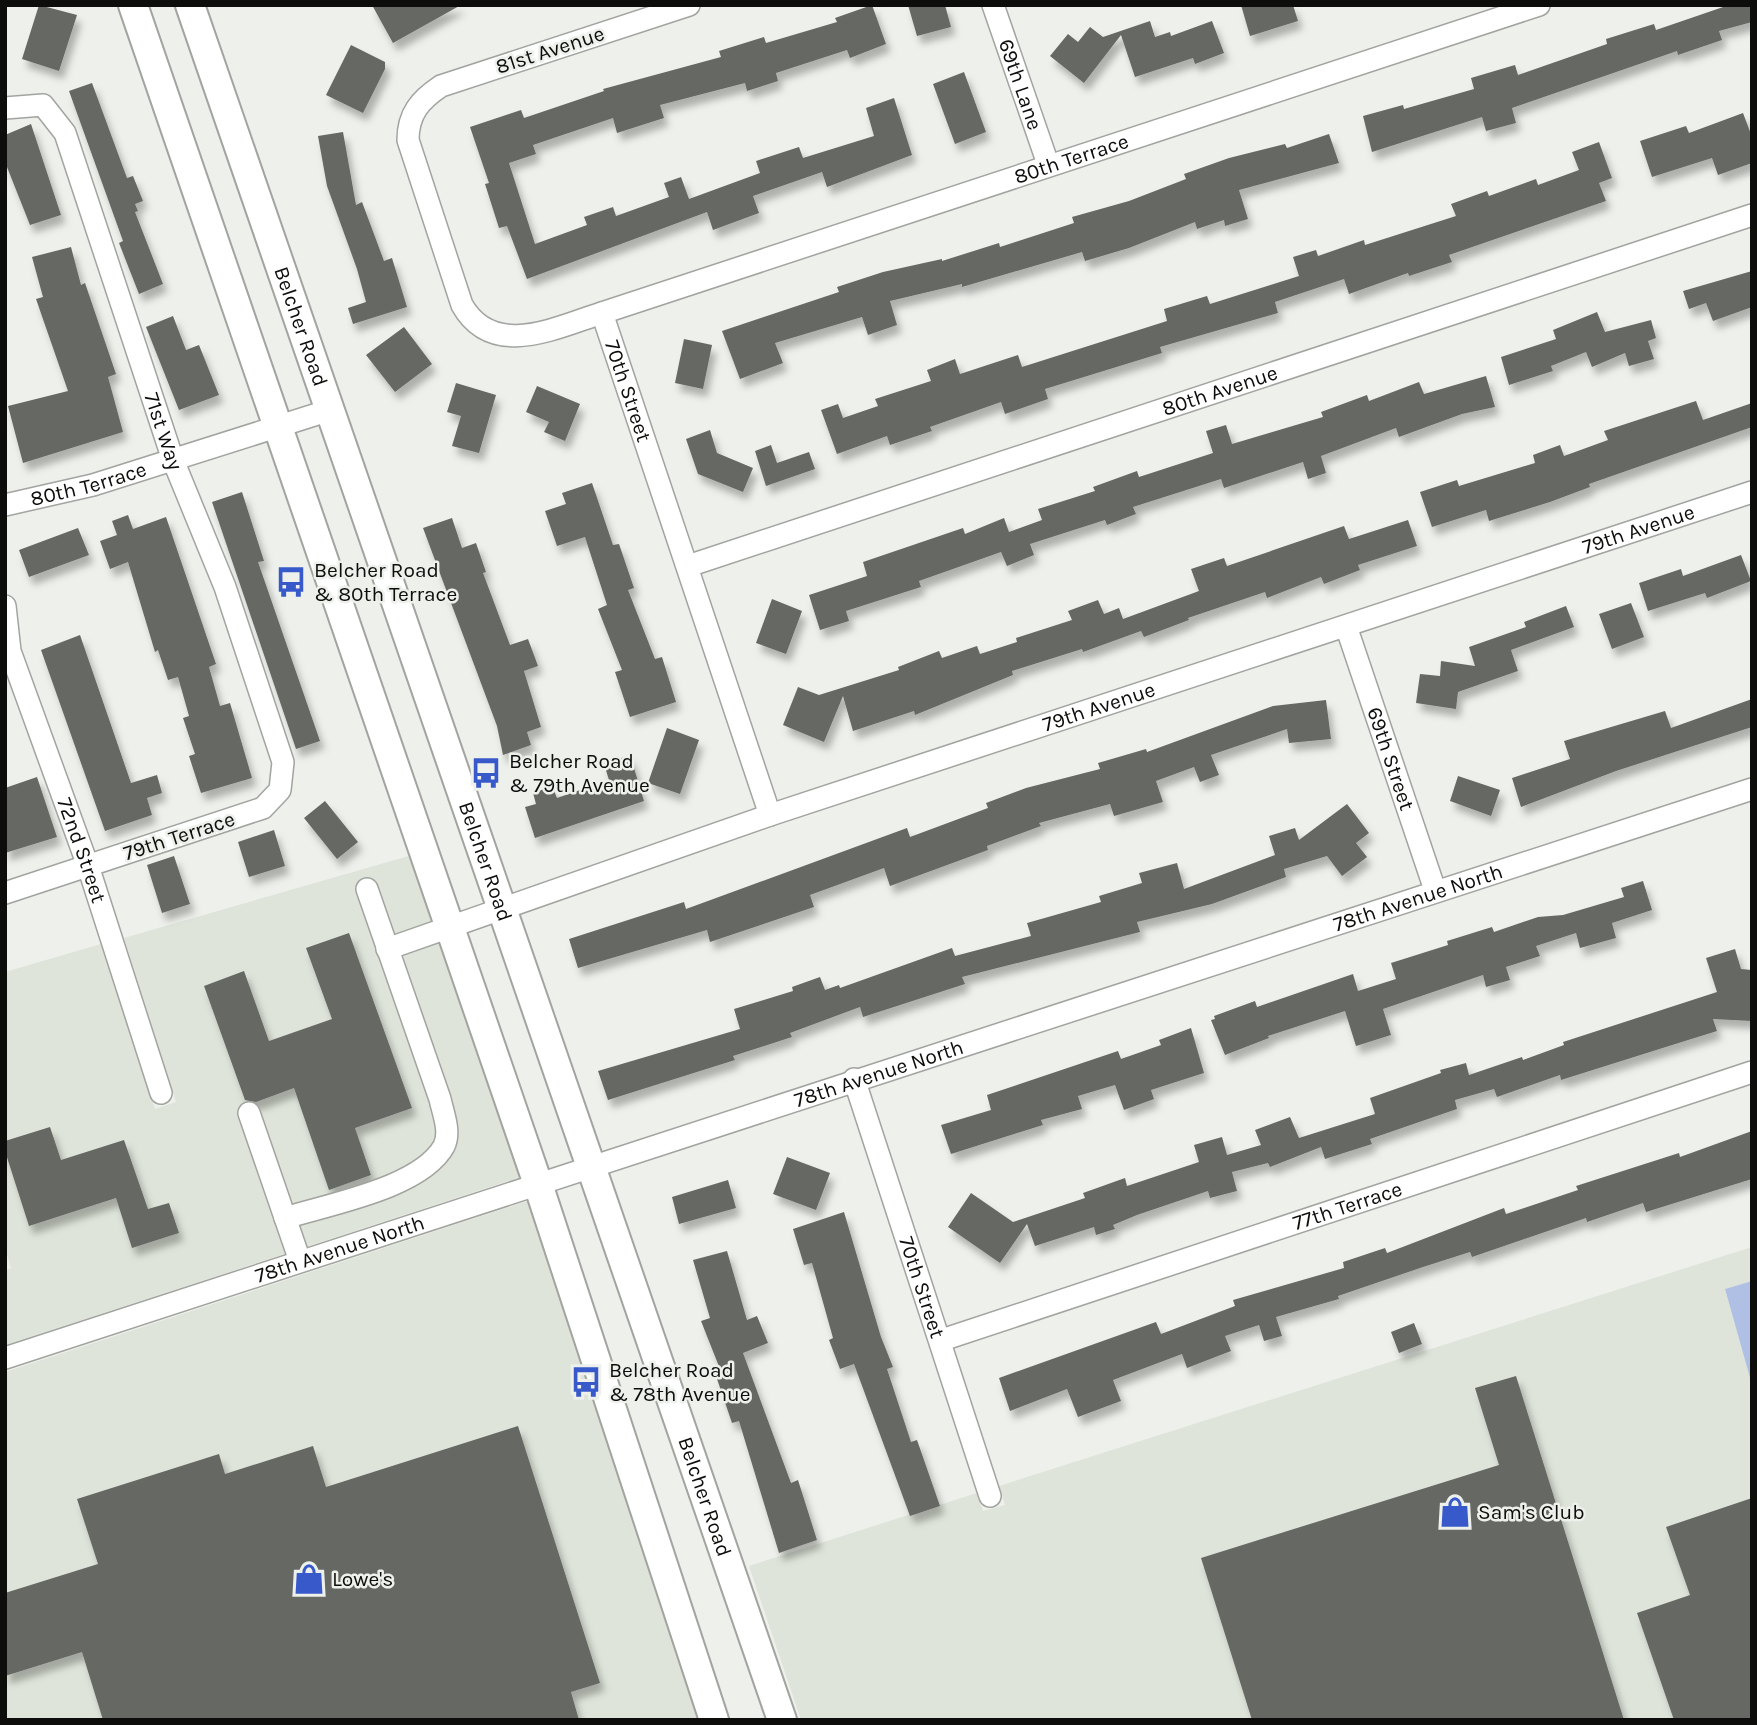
<svg xmlns="http://www.w3.org/2000/svg" width="1757" height="1725" viewBox="0 0 1757 1725" font-family="Karla,sans-serif">
<style>
.built{fill:#dee4d9}
.water{fill:#b0c0e4}
.building{fill:#666864;filter:url(#shadow)}
.lines{fill:none;stroke-linecap:round;stroke-linejoin:round}
.minor-casing{stroke:#a1a49f;stroke-width:24}
.major-casing{stroke:#a1a49f;stroke-width:32}
.minor{stroke:#fff;stroke-width:21}
.major{stroke:#fff;stroke-width:28}
.labels{text-anchor:middle;stroke-width:5;stroke-linejoin:round;paint-order:stroke}
.street-label{font-size:21px;fill:#0d0d0c;stroke:#edf0eb}
.poi-label{font-size:21px;fill:#0d0d0c;stroke:#edf0eb;text-anchor:start}
</style>
<defs>
<filter id="shadow"><feDropShadow dx="4.5" dy="8" stdDeviation="3.5" flood-color="#0004"/></filter>
</defs>
<rect width="100%" height="100%" fill="#edf0eb"/>
<path class="built" d="M412 855 523 1176 5 1345V1271L11 1268 5 1247V972L101 944 155 1109 176 1102 124 938Z
M531 1200 702 1720H5V1372Z
M1752 1247V1281L1725 1289 1752 1385V1720H801L749 1566 977 1493 983 1511 1005 1505 999 1486Z"/>
<path class="water" d="M1752 1281V1385L1725 1289Z"/>
<path class="building" d="M39 5 77 15 59 71 22 59Z
M372 5H461L393 43Z
M872 5 886 44 850 58 847 50 776 73 778 81 747 91 745 83 660 105 664 118 617 133 613 118 533 145 536 154 509 163 535 244 587 225 584 217 613 207 616 216 669 197 664 183 681 177 689 199 760 173 756 161 799 147 803 158 874 136 866 108 894 98 912 155 827 187 822 172 753 196 759 213 713 230 707 212 527 279 507 226 499 228 485 184 489 183 470 127 521 110 524 118 604 91 603 89 721 57 719 51 764 37 766 43 837 22 835 18Z
M908 5H945L951 27 917 36Z
M1241 5H1293L1298 21 1250 36Z
M1729 5H1752V22L1719 31 1722 40 1678 55 1677 51 1512 108 1516 123 1486 131 1482 117 1372 152 1363 116 1403 105 1404 109 1474 89 1471 78 1515 65 1518 75 1607 44 1606 39 1654 24 1656 30Z
M1150 21 1155 37 1170 32 1171 36 1212 21 1224 53 1195 64 1193 58 1135 77 1121 35 1084 83 1050 56 1068 34 1078 42 1090 27 1103 37Z
M351 45 385 62V69L363 113 326 95Z
M964 72 986 132 955 144 933 84Z
M92 83 127 178 133 176 143 201 135 204 138 211 135 212 163 284 139 294 119 243 123 241 69 91Z
M1743 113 1752 137V163L1718 175 1712 158 1652 177 1640 141 1686 126 1689 133Z
M31 124 61 215 30 225 5 162V135Z
M343 132 356 205 362 202 384 261 392 258 407 307 353 324 348 308 366 302 357 269 327 186 318 136Z
M1329 134 1339 163 1239 190 1248 219 1225 226 1224 220 1197 229 1195 222 1129 248 1085 261 1082 252 962 287V284L890 301 897 325 868 335 862 317 775 343 783 363 740 379 722 331 839 292 837 287 883 272 942 259V261L999 243 1000 247 1074 223 1072 217 1129 201 1186 179 1184 174 1229 158 1285 144 1287 148Z
M1599 142 1612 178 1599 183 1606 201 1449 255 1452 262 1409 276 1408 273 1349 294 1344 279 1275 302 1278 313 1160 347 1162 353 1045 389 1048 399 1005 414 1001 402 930 427 932 431 890 445 887 436 837 454 821 410 838 404 843 418 878 406 875 399 931 381 927 370 955 359 960 374 1018 355 1022 367 1167 321 1164 309 1207 296 1210 304 1299 276 1293 257 1316 250 1318 256 1364 240 1365 245 1456 216 1451 204 1487 191 1489 196 1536 179 1538 185 1579 170 1572 152Z
M71 247 81 285 85 283 116 374 108 377 123 432 23 463 8 406 68 391 36 299 43 297 32 257Z
M1752 271V307L1713 321 1706 303 1689 309 1683 291Z
M1597 312 1605 332 1651 320 1656 338 1648 341 1654 359 1629 366 1625 353 1592 367 1586 352 1551 366 1553 371 1509 385 1501 357 1556 339 1553 330Z
M173 316 186 350 199 345 219 395 179 410 146 327Z
M404 327 432 364 395 392 366 355Z
M684 339 712 345 703 389 675 383Z
M1486 376 1495 407 1462 414 1399 437 1396 428 1321 456 1326 473 1308 479 1303 462 1224 488 1221 479 1133 507 1136 514 1107 525 1105 520 1030 544 1034 555 1007 566 1001 552 919 581 921 587 846 611 849 621 820 630 809 595 867 576 863 562 963 528 965 534 1004 518 1009 532 1042 520 1038 509 1095 491 1093 487 1137 471 1139 477 1213 453 1206 431 1226 425 1232 444 1323 417 1321 412 1367 395 1369 401 1419 382 1424 394Z
M456 383 496 395 479 453 452 446 461 416 447 412Z
M537 386 580 404 565 441 544 432 549 422 526 412Z
M1696 401 1703 420 1752 403V427L1589 484 1590 487 1550 502 1489 521 1486 510 1432 527 1420 492 1457 480 1459 486 1535 463 1533 455 1560 445 1564 456 1608 440 1604 431Z
M710 430 717 453 753 468 743 492 698 474 686 439Z
M771 445 777 463 809 452 815 469 766 486 755 451Z
M592 483 613 545 619 544 634 588 628 590 655 659 662 657 676 702 630 717 615 672 622 670 598 609 607 605 585 537 557 546 545 511 566 504 562 493Z
M242 492 264 561 258 562 320 741 296 749 212 502Z
M128 515 133 529 166 517 216 664 209 667 220 706 230 703 252 778 201 793 189 756 195 754 183 718 189 716 178 677 168 680 158 650 155 652 128 562 110 569 100 541 117 535 112 521Z
M452 518 462 548 476 543 486 572 483 573 510 645 528 639 538 666 524 671 541 727 527 732 531 745 503 755 497 726 423 528Z
M1408 520 1417 546 1358 565 1360 570 1324 584 1321 577 1267 598 1265 592 1188 618 1189 620 1144 637 1141 631 1083 652 1082 649 1012 671 1013 675 915 715 914 711 853 731 843 696 824 742 783 725 798 687 819 695 899 670 898 667 939 651 942 658 977 646 980 654 1017 642 1016 638 1072 620 1068 611 1098 600 1104 614 1119 608 1123 619 1199 591 1191 569 1224 558 1227 566 1344 526 1349 539Z
M78 528 89 555 29 577 19 550Z
M1741 555 1751 581 1707 598 1705 593 1648 611 1639 583 1681 569 1683 576Z
M772 599 802 611 786 654 756 643Z
M1631 603 1644 637 1612 649 1599 614Z
M1566 606 1574 627 1511 650 1518 671 1458 692 1456 709 1416 703 1420 674 1440 676 1441 661 1475 666 1469 647 1526 627 1524 622Z
M80 635 131 783 157 775 162 793 147 798 152 815 105 831 41 650Z
M1752 699V727L1616 771 1521 807 1512 778 1570 759 1564 741 1665 711 1671 728Z
M1326 700 1331 739 1289 743 1287 729 1211 755 1219 775 1200 782 1194 767 1156 781 1163 802 1114 816 1110 804 1039 823 1041 826 987 846 988 850 890 886 884 868 810 895 814 907 710 942 707 930 578 968 569 939 684 902 686 909 907 828 910 837 988 808 986 803 1026 788 1100 769 1098 763 1146 749 1147 752 1273 706Z
M667 728 699 740 680 794 648 783Z
M630 755 644 801 535 838 525 807 536 804 533 793 552 786 557 798 609 780 604 764Z
M1458 776 1500 790 1491 816 1450 801Z
M37 777 57 837 5 853V788Z
M325 801 358 842 337 859 304 818Z
M1347 804 1369 833 1356 843 1367 857 1342 876 1327 856 1284 869 1286 877 1212 904 1137 922 1140 932 962 977 965 984 863 1017 860 1007 790 1033 792 1037 733 1056 735 1060 608 1100 598 1071 740 1029 734 1009 793 991 792 987 820 977 825 990 839 985 840 988 952 948 955 956 1031 936 1027 923 1101 902 1099 896 1142 883 1139 873 1177 863 1184 889 1275 855 1269 836 1295 828 1299 840Z
M274 830 285 866 249 877 238 842Z
M174 856 190 904 162 913 147 865Z
M1643 881 1652 910 1612 923 1616 938 1580 948 1576 933 1536 946 1540 956 1506 967 1510 980 1486 987 1483 975 1383 1009 1391 1035 1356 1046 1345 1011 1268 1036 1269 1038 1225 1055 1211 1020 1215 1019 1214 1016 1255 1001 1257 1007 1353 974 1358 991 1396 979 1391 963 1448 945 1447 941 1492 927 1494 932 1538 917 1563 915 1624 897 1621 888Z
M349 933 412 1108 355 1128 371 1175 329 1190 294 1088 256 1102 245 1100 204 986 244 971 269 1041 332 1019 306 948Z
M1735 949 1741 969 1752 970V1021L1713 1019 1717 1031 1669 1046 1561 1080 1560 1075 1497 1097 1494 1089 1455 1100 1457 1109 1370 1139 1372 1144 1325 1159 1321 1147 1270 1167 1268 1163 1232 1172 1237 1191 1210 1198 1208 1191 1137 1215 1113 1225 1115 1229 1096 1235 1094 1227 1035 1246 1027 1224 1000 1263 948 1227 971 1193 1013 1222 1085 1198 1083 1193 1125 1178 1127 1186 1199 1162 1194 1145 1222 1137 1227 1155 1261 1145 1255 1130 1290 1117 1299 1138 1375 1114 1370 1098 1441 1073 1440 1070 1466 1063 1469 1075 1522 1057 1523 1060 1564 1045 1563 1042 1717 992 1706 958Z
M1191 1028 1204 1073 1151 1090 1154 1099 1124 1110 1115 1085 1078 1096 1082 1109 1041 1120 1043 1125 951 1154 941 1125 991 1110 987 1095 1118 1051 1121 1059 1161 1045 1159 1040Z
M50 1127 61 1160 124 1140 148 1209 169 1203 179 1233 132 1248 116 1198 29 1226 5 1151V1141Z
M1752 1131V1179L1646 1212 1643 1203 1587 1222 1586 1218 1472 1257 1470 1252 1423 1267 1338 1296 1339 1299 1276 1317 1282 1336 1264 1341 1259 1325 1225 1336 1231 1351 1187 1368 1182 1354 1113 1380 1121 1401 1078 1417 1067 1389 1010 1411 999 1378 1156 1322 1161 1334 1235 1306 1233 1300 1344 1268 1343 1262 1385 1248 1387 1253 1504 1208 1506 1214 1578 1190 1576 1186 1679 1153 1680 1157Z
M787 1157 830 1173 816 1210 773 1194Z
M728 1180 736 1208 679 1224 672 1197Z
M844 1212 881 1337 893 1367 887 1369 911 1442 917 1440 940 1506 910 1516 854 1364 840 1369 829 1340 833 1338 812 1263 804 1265 793 1229Z
M727 1251 747 1320 757 1316 768 1343 743 1353 791 1483 798 1480 817 1540 779 1553 739 1421 732 1423 716 1376 722 1374 701 1321 710 1318 693 1260Z
M1414 1323 1422 1344 1399 1353 1391 1332Z
M1516 1376 1624 1720H1252L1201 1558 1499 1465 1475 1388Z
M518 1426 600 1683 571 1692 579 1720H103L82 1652 5 1676V1593L98 1564 77 1499 219 1454 225 1474 313 1446 326 1487Z
M1752 1498V1720H1674L1637 1613 1690 1595 1666 1527Z"/>
<g class="lines">
<defs>
<g id="minor">
<path id="s1" d="M689 5 441 86C420 100 408 114 408 140L462 305C493 360 557 327 602 313L770 815"/>
<path id="s2" d="M993 5 1048 164"/>
<path id="s3" d="M5 108 43 105 65 133 173 460 225 587 283 762 280 790 263 808 5 893"/>
<path id="s4" d="M602 313 1539 5"/>
<path id="s5" d="M5 505 93 485 330 410"/>
<path id="s6" d="M688 566 1752 215"/>
<path id="s7" d="M5 606 10 651 88 866 161 1093"/>
<path id="s8" d="M1346 626 1435 890"/>
<path id="s9" d="M387 949 770 815 1752 492"/>
<path id="s10" d="M854 1079 990 1496"/>
<path d="M249 1113 300 1261"/>
<path d="M285 1218C329 1204 421 1188 444 1146 451 1132 443 1113 440 1099L367 889"/>
<path id="s11" d="M942 1340 1752 1072"/>
<path id="s12" d="M5 1358 1752 789"/>
</g>
<g id="major">
<path d="M133 5 538 1184 714 1720"/>
<path id="s13" d="M190 5 782 1720"/>
</g>
</defs>
<use href="#minor" class="minor-casing"/>
<use href="#major" class="major-casing"/>
<use href="#minor" class="minor"/>
<use href="#major" class="major"/>
</g>
<defs>
<symbol id="bus-bare" viewBox="-9 -9 18 18"><path d="M-5-6H5V4H4V6H2V4H-2V6H-4V4H-5ZM-3.5-4V0h7V-4ZM-3.5 1.2v1.5H-2V1.2ZM2 1.2v1.5H3.5V1.2Z" fill="#3859ca" stroke="#edf0eb" stroke-width="2.5" paint-order="stroke"/></symbol>
<symbol id="shop-bare" viewBox="-9 -9 18 18"><path d="M-5-2.5h2.3a2.7 3.5 0 0 1 5.4 0H5L5.5 6h-11ZM-1.5-2.5h3a1.5 2.3 0 0 0-3 0Z" fill="#3859ca" stroke="#edf0eb" stroke-width="2.5" paint-order="stroke"/></symbol>
</defs>
<g fill-rule="evenodd">
<use href="#bus-bare" x="269" y="560" width="44" height="44"/>
<use href="#bus-bare" x="464" y="751" width="44" height="44"/>
<use href="#bus-bare" x="564" y="1360" width="44" height="44"/>
<use href="#shop-bare" x="1433" y="1490" width="44" height="44"/>
<use href="#shop-bare" x="287" y="1557" width="44" height="44"/>
</g>
<g class="labels">
<g class="street-label">
<text transform="translate(550 50) rotate(-18)" y="7">81st Avenue</text>
<text dy="7" stroke="none"><textPath href="#s2" startOffset="84">69th Lane</textPath></text>
<text dy="7" stroke="none"><textPath href="#s4" startOffset="494">80th Terrace</textPath></text>
<text dy="7" stroke="none"><textPath href="#s13" startOffset="340">Belcher Road</textPath></text>
<text dy="7" stroke="none"><textPath href="#s6" startOffset="560">80th Avenue</textPath></text>
<text dy="7" stroke="none"><textPath href="#s1" startOffset="738">70th Street</textPath></text>
<text dy="7" stroke="none"><textPath href="#s3" startOffset="388">71st Way</textPath></text>
<text dy="7" stroke="none"><textPath href="#s5" startOffset="86">80th Terrace</textPath></text>
<text dy="7" stroke="none"><textPath href="#s9" startOffset="1320">79th Avenue</textPath></text>
<text dy="7" stroke="none"><textPath href="#s9" startOffset="752">79th Avenue</textPath></text>
<text dy="7" stroke="none"><textPath href="#s8" startOffset="140">69th Street</textPath></text>
<text transform="translate(179 836) rotate(-18)" y="7">79th Terrace</text>
<text dy="7" stroke="none"><textPath href="#s7" startOffset="257">72nd Street</textPath></text>
<text dy="7" stroke="none"><textPath href="#s13" startOffset="906">Belcher Road</textPath></text>
<text dy="7" stroke="none"><textPath href="#s12" startOffset="1486">78th Avenue North</textPath></text>
<text dy="7" stroke="none"><textPath href="#s12" startOffset="919">78th Avenue North</textPath></text>
<text dy="7" stroke="none"><textPath href="#s11" startOffset="427">77th Terrace</textPath></text>
<text dy="7" stroke="none"><textPath href="#s12" startOffset="352">78th Avenue North</textPath></text>
<text dy="7" stroke="none"><textPath href="#s10" startOffset="219">70th Street</textPath></text>
<text dy="7" stroke="none"><textPath href="#s13" startOffset="1578">Belcher Road</textPath></text>
</g>
<g class="poi-label">
<text x="314" y="577">Belcher Road<tspan x="314" dy="24">&amp; 80th Terrace</tspan></text>
<text x="509" y="768">Belcher Road<tspan x="509" dy="24">&amp; 79th Avenue</tspan></text>
<text x="609" y="1377">Belcher Road<tspan x="609" dy="24">&amp; 78th Avenue</tspan></text>
<text x="1478" y="1519">Sam's Club</text>
<text x="332" y="1586">Lowe's</text>
</g>
</g>
<rect width="1757" height="1725" fill="none" stroke="#0d0d0c" stroke-width="14"/>
</svg>
